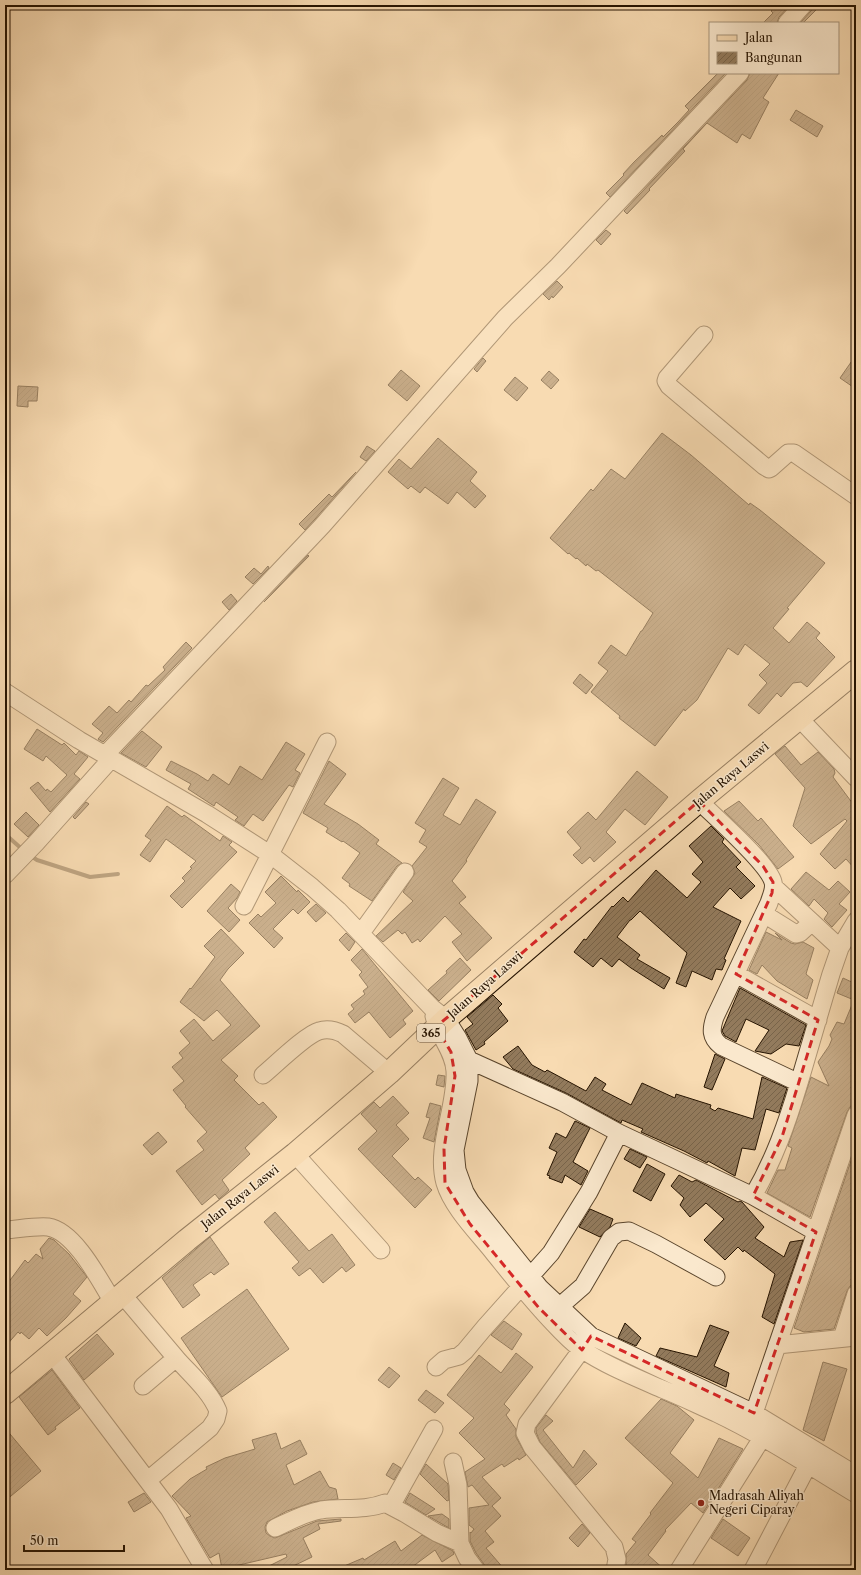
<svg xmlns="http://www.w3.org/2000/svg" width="861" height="1575" viewBox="0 0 861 1575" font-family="'Libre Caslon Text',serif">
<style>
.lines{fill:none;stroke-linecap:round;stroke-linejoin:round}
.stream{stroke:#786246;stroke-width:4}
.building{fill:url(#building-hatch);stroke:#251300}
.minor-casing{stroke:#5a452c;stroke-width:19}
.major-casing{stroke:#251300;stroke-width:24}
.minor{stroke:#fae8cd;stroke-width:17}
.major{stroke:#f8dbb2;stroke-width:22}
.marked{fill:none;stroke:#d62828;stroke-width:3;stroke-dasharray:8 5;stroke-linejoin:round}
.poi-dot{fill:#8f2418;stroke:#fae8cd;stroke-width:1.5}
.labels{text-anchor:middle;stroke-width:3;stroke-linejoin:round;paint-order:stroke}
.shield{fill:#fae8cd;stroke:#65533e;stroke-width:1}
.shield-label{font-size:11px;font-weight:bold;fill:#251300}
.street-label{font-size:12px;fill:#251300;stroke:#fae8cd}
.poi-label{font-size:12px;fill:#251300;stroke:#fae8cd;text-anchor:start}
</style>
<defs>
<pattern id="building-hatch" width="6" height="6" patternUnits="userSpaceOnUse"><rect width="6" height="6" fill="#937b5d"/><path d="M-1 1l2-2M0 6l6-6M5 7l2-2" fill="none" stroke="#78644a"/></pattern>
</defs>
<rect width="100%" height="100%" fill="#f8dbb2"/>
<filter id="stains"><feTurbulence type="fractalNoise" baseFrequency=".005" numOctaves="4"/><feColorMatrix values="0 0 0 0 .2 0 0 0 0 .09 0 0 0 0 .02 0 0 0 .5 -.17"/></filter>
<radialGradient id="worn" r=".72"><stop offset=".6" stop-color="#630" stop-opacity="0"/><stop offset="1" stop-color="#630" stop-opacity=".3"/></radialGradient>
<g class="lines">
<path class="stream" d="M5 834 23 850
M31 856 37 860 90 877 118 874"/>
</g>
<path class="building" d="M777 5H790L779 17 777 23H763L773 13 771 11Z
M813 5H821L803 23H800L811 11Z
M718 73H726L610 197 606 193 624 175 623 174 634 162 662 135 663 137 678 122 689 110 685 106Z
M750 73H779L763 98 769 102 750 139 742 134 737 143 707 123 683 149 685 151 649 189 650 190 627 214 624 211 747 80Z
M796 110 823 126 817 137 790 120Z
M606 230 611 234 601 245 596 240Z
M557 281 563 287 553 298 552 296 549 300 543 294Z
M856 355V389L840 378Z
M483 358 486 361 477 372 474 369Z
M401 370 420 386 407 401 388 385Z
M549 371 559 380 551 389 541 380Z
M515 377 528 388 517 401 504 390Z
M18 386 38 387 37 401H28V407L17 406Z
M662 433 691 455 749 505 750 503 760 510 825 563 787 608 789 609 773 628 789 643 807 622 820 633 816 638 835 657 807 687 801 682 793 683 781 697 777 693 759 714 748 705 767 683 759 675 770 664 745 644 738 655 728 648 697 700 685 711 684 709 655 746 619 718 620 716 591 692 608 671 598 663 611 645 626 656 641 631H642L653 613 598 570 596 571 587 564 586 566 577 558 576 559 569 553 568 554 550 538 591 489 593 491 611 469 625 479Z
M438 438 477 472 470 481 486 496 475 508 457 492 448 504 425 487 420 493 411 486 408 489 388 472 399 459 411 469Z
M367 446 375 451 366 461 360 457Z
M356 472 315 519 305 530 299 524 329 494 332 497Z
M308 555 309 556 264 602Z
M268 566 269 568 253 584 245 577 254 568 261 574Z
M231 594 237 601 229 610 222 602Z
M186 642 192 648 103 742 98 739 103 733 92 724 109 706 117 713 129 700 131 702 146 685 148 686 165 670 163 667Z
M580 674 593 685 586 694 573 683Z
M37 729 62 745 64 743 76 755 79 751 88 757 74 774 80 779 50 812 30 788 38 782 46 791 47 789 51 792 67 775 46 756 43 761 24 749Z
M142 731 162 747 146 767 121 753Z
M286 742 305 754 295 770 300 773 293 787 289 785 263 821 253 814 244 826 235 820 238 817 216 802 214 806 188 789 191 784 166 770 171 761 197 774 208 781 213 774 229 785 240 766 262 780Z
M785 746 801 765 818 752 834 769 835 773 833 777 856 808V870L846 859 835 869 820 854 847 821 845 819 811 844 793 826 805 788 775 754Z
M329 761 346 774 324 804 358 824 379 840 376 844 402 863 397 866 372 901 349 886 350 884 342 878 360 853 343 841 342 842 326 832 328 828 303 813Z
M637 771 668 797 645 825 625 809 606 832 616 842 594 862 590 857 582 864 573 855 581 848 567 832 588 812 596 820Z
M443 778 459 788 443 815 460 825 476 799 496 812 466 860 467 861 452 881 466 897 459 903 492 938 467 961 452 942 462 934 445 916 420 942 418 939 412 943 405 932 402 934 398 930 383 942 376 936 413 901 403 892 415 873 412 866 427 847 419 842 426 830 415 823Z
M739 801 758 821 761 818 794 857 778 869 759 845 724 811Z
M86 802 89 804 75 819 73 817Z
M167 806 182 817 184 815 220 841 223 836 232 842 229 845 237 852 182 908 170 896 185 881 182 878 192 868 190 867 196 861 166 839 150 862 140 855 151 840 145 836Z
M26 812 39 825 28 837 14 824Z
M711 826 724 839 722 842 741 862 736 867 755 886 741 899 730 888 713 907 741 921 724 959 726 960 722 970 716 969 712 980 692 971 686 987 676 983 687 953 640 911 631 920H630L617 937 640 955 637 959 670 978 664 989 631 968 619 959 612 967 601 958 593 967 574 952 584 939 586 940 612 906 613 907 623 897 628 902 656 870 687 898 701 882 692 874 703 862 689 846Z
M806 872 829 890 838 881 850 892 839 904 847 910 832 927 824 919 828 913 814 899 809 906 791 889Z
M281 876 297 892 298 890 310 902 298 914 293 909 273 929 283 938 274 948 249 923 258 914 261 917 276 903 265 892Z
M231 884 240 892 237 898 228 908 240 920 229 932 207 911Z
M316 904 326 913 316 922 307 912Z
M221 929 244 953 228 969 220 980 260 1026 221 1060 238 1076 234 1080 259 1105 263 1102 277 1117 245 1148 250 1154 222 1180 229 1190 219 1199 215 1194 202 1205 176 1171 204 1150 197 1141 207 1132 185 1107 186 1106 173 1090 184 1081 172 1067 183 1058 179 1053 190 1043 180 1031 194 1019 213 1041 231 1025 217 1010 204 1021 180 1002 190 988 191 989 215 957 204 946Z
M766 932 782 940 775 933 791 943 795 944 803 942 814 948 806 974 813 980 807 999 777 981 762 965 757 974 749 970Z
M346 933 355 942 349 951 339 940Z
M362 949 413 1011 403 1020 406 1024 390 1038 369 1012 355 1023 348 1014 354 1009 351 1005 365 994 363 991 368 987 359 975 362 972 351 960Z
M460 958 471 970 439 1001 428 990 447 973 446 971Z
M843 978 856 984V1075L851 1088 856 1089V1105L850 1107 847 1112 810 1217 767 1193 778 1170H785L792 1148 788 1146 811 1077 829 1086 818 1062 829 1046 832 1039 830 1035 837 1022 844 1024 854 1000 837 993Z
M740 988 806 1025 799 1046 786 1044 771 1054 755 1051 769 1030 746 1019 736 1042 725 1036 722 1031Z
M493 995 502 1004 498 1008 508 1021 484 1042 485 1044 476 1050 465 1030 473 1024 467 1017Z
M518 1046 532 1065 545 1072 547 1070 586 1091 595 1077 606 1084 602 1090 631 1105 642 1083 675 1098 676 1094 711 1105 710 1108 715 1111 718 1108 753 1119 762 1077 787 1088 779 1113 766 1109 755 1150 742 1148 735 1176 708 1161 707 1163 684 1151 641 1132 643 1129 622 1120 621 1123 566 1093 513 1069 503 1057Z
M715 1054 725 1059 712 1090 704 1087Z
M438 1075 445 1076 444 1087 436 1085Z
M393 1096 409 1113 396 1125 409 1139 392 1156 415 1180 418 1177 432 1190 415 1208 358 1149 377 1131 361 1114 374 1102 380 1108Z
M430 1103 441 1106 434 1142 423 1138 430 1118 426 1117Z
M575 1121 590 1128 573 1162 588 1171 581 1185 565 1175 562 1183 549 1178 550 1176 547 1175 557 1152 549 1148 556 1133 566 1138Z
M158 1132 167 1142 152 1155 143 1145Z
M856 1146V1265L851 1280 856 1281V1284L850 1286 847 1291 834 1329 804 1332 794 1328Z
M630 1149 647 1157 640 1168 624 1159Z
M647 1164 665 1174 651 1201 633 1191Z
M679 1175 692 1182 696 1180 738 1202 740 1201 742 1202 764 1227 755 1238 784 1257 790 1242 803 1240 774 1324 762 1317 775 1274 744 1250 743 1252 738 1247 725 1260 704 1240 724 1219 706 1203 690 1217 680 1205 684 1198 671 1186Z
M590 1209 613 1219 610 1227 600 1237 579 1227Z
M275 1212 309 1251 332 1234 355 1265 346 1272 342 1267 323 1283 310 1268 299 1276 292 1268 299 1262 264 1222Z
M210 1237 229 1264 214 1275 211 1272 193 1285 200 1295 183 1308 162 1278Z
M49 1238 54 1240 69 1254 87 1277 73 1294 81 1301 66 1318 47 1336 39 1328 29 1339 21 1332 20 1334 18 1332 5 1347V1287L25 1260 28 1263 36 1254 43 1259 40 1249Z
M247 1289 289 1349 222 1397 181 1338Z
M504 1321 522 1334 512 1350 491 1335Z
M625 1323 641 1338 636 1346 618 1338Z
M710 1325 729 1332 714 1366 729 1373 726 1387 656 1356 660 1348 697 1357Z
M97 1334 114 1354 84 1380 69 1359Z
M516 1353 533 1367 504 1404 510 1410 506 1415 516 1429V1437L526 1455 519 1460 518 1458 504 1467 502 1464 482 1477 501 1498 492 1506 501 1516 485 1531 494 1542 486 1548 505 1570H488L476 1553 470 1541V1532L471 1533 474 1529 469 1525V1508L489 1505 472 1485 468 1487 465 1472 485 1459 459 1433 474 1418 447 1395 479 1355 501 1373Z
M823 1362 847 1369 824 1441 803 1430Z
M389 1367 400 1376 389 1388 378 1380Z
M52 1370 80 1408 55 1427 56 1429 48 1435 19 1397Z
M426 1390 444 1403 435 1413 418 1400Z
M661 1399 677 1406 694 1420 670 1453 698 1478 719 1438 743 1449 703 1513 691 1503 665 1530 666 1531 648 1555 665 1570H632L626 1565V1554L636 1542 632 1539 651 1514 650 1513 673 1483 625 1438Z
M546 1415 553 1421 543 1430 573 1468 584 1450 597 1464 576 1485 540 1442 536 1432V1428Z
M5 1428 41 1471 5 1501Z
M276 1433 281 1449 300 1440 307 1454 286 1465 294 1485 320 1471 329 1487 336 1489 338 1499 313 1502 287 1511 267 1522 265 1527 266 1533 270 1536 275 1538 317 1521 341 1519V1521L318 1524 320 1529 303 1538 312 1557 285 1570H261L287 1557 286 1554 222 1569 219 1553 210 1558 186 1518 191 1516 172 1496 190 1479 207 1469 206 1467 225 1458 255 1449 252 1440Z
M393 1463 401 1468 394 1480 386 1475Z
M426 1464 448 1484 449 1500 447 1501 420 1474Z
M144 1493 151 1502 134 1512 128 1502Z
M410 1493 435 1509 426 1515 405 1502Z
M442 1514 449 1519V1528L428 1516Z
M723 1519 750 1538 738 1556 711 1538Z
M582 1524 590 1533 578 1547 569 1538Z
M422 1535 453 1551 454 1554 442 1562 435 1550 408 1570H335L363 1558 364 1560 395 1541 401 1551Z"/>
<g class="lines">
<defs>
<path id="minor" d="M787 23 803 5
M704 335 667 378 666 381 669 386 764 466 769 469 771 468 788 453H794L856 496
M5 692 79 740 207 814 271 855 312 887 338 910 432 1008 446 1019 458 1038 469 1060V1081L455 1150 457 1170 465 1192 471 1202 540 1288 591 1336 754 1413 856 1475
M799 718 856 778
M105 755 322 526 505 318 558 266 740 73
M5 875 36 843 111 759
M774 887 840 948
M244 906 327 742
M764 914 796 934 800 933 812 922
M361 933 405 872
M736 974 818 1020
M434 1016C438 1036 454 1051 455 1071 457 1107 435 1147 445 1183 452 1207 477 1232 493 1252 514 1278 535 1305 559 1329 566 1336 574 1345 583 1350 607 1366 635 1377 662 1389 680 1396 698 1405 716 1413 764 1436 810 1466 856 1494
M469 1060 562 1102 619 1133 753 1196C774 1160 787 1123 799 1083L721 1046C710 1037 711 1029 715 1017L769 903C771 896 775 889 773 882 768 863 715 817 699 801
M263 1075C275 1065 307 1034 319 1031 328 1028 335 1030 343 1034L389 1073
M799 1083 831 974 840 948 856 921
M295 1154 381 1250
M753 1196 816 1232
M5 1230C19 1229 34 1226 48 1227 75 1231 100 1281 113 1302
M122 1294 176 1358 143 1386
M559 1307 583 1286 611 1238 619 1232 629 1231 656 1244 716 1277
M842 1338 856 1294
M588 1341 527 1424 525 1433 532 1447 614 1547 617 1559 615 1570
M777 1345 856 1337
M52 1354 169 1509 205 1570
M436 1367 444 1360 459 1356 465 1351 485 1327 551 1253 589 1192 619 1133
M749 1423 754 1413 856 1115
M453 1462 458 1485 460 1543 467 1558 476 1570
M148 1480 210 1428 216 1419 218 1411C210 1391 191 1375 176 1358
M391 1506 434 1429
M275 1528C290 1521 304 1513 321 1510 342 1507 365 1511 385 1503L404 1513 437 1533 460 1543
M679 1570 762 1438
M753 1570 808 1465"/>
<path id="major" d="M5 1393 187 1240 295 1154 389 1073 446 1019 699 801 856 671"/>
</defs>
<use href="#minor" class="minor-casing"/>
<use href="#major" class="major-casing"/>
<use href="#minor" class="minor"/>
<use href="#major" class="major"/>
</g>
<path d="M0 0H861V1575H0ZM699 801 763 866 773 882 772 893 736 974 818 1020 782 1137 753 1196 816 1232 754 1413 591 1336 582 1350 539 1308 470 1224 445 1183 444 1149 455 1076 451 1052 436 1027Z" fill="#f8dbb2" fill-opacity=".55" fill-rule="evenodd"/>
<path class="marked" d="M699 801 763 866 773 882 772 893 736 974 818 1020 782 1137 753 1196 816 1232 754 1413 591 1336 582 1350 539 1308 470 1224 445 1183 444 1149 455 1076 451 1052 436 1027Z"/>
<circle class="poi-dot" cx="701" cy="1503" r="4"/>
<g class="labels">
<rect class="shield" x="417" y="1024" width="28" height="18" rx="3"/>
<g class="shield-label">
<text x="431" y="1037">365</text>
</g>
<g class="street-label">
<text transform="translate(731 775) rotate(-40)" y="4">Jalan Raya Laswi</text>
<text transform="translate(485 985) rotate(-41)" y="4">Jalan Raya Laswi</text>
<text transform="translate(240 1197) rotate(-38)" y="4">Jalan Raya Laswi</text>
</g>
<g class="poi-label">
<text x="709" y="1500">Madrasah Aliyah<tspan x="709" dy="14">Negeri Ciparay</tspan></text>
</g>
</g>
<rect width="861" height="1575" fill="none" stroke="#f8dbb2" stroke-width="20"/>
<rect x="6" y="6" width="849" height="1563" fill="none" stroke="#251300" stroke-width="2"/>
<rect x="10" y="10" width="841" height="1555" fill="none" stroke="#251300"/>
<rect x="709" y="22" width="130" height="52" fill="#fae8cd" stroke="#a5937b"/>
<rect x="717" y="35" width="20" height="6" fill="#f8dbb2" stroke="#a5937b"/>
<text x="745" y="42" font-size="12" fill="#251300">Jalan</text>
<rect x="717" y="52" width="20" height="12" fill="url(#building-hatch)" stroke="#a5937b"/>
<text x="745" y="62" font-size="12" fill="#251300">Bangunan</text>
<path d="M24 1545v6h100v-6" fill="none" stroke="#251300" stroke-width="2"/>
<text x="30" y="1545" font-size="12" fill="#251300" stroke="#fae8cd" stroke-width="3" paint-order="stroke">50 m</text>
<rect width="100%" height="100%" filter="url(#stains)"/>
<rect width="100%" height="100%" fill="url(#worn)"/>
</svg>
